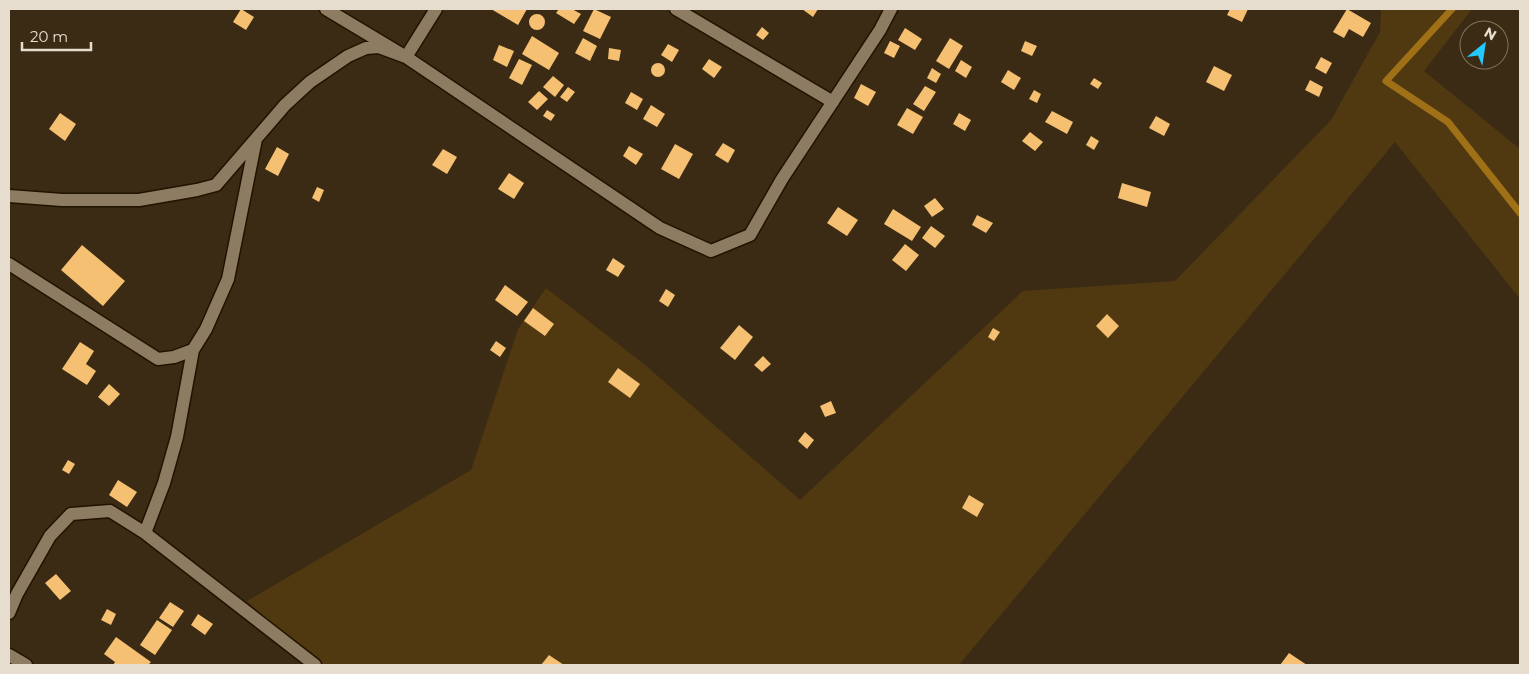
<svg xmlns="http://www.w3.org/2000/svg" width="1529" height="674" viewBox="0 0 1529 674" font-family="Montserrat,sans-serif">
<style>
.green{fill:#503911}
.lines{fill:none;stroke-linecap:round;stroke-linejoin:round}
.stream{stroke:#a07016;stroke-width:7}
.building{fill:#f5c071}
.minor-casing{stroke:#211300;stroke-width:15}
.minor{stroke:#8e7c62;stroke-width:12}
</style>
<rect width="100%" height="100%" fill="#3b2b14"/>
<path class="green" d="M1381 9H1472L1424 71 1520 149V299L1395 142 959 665H317L247 601 471 470 518 329 546 288 644 364 800 500 1023 291 1175 281 1331 120 1380 32Z"/>
<g class="lines">
<path class="stream" d="M1452 9 1386 81 1448 122 1520 213"/>
</g>
<path class="building" d="M241 9 254 17 246 30 233 22Z
M491 9H527L518 25Z
M559 9H572L581 14 574 24 556 13Z
M594 9 611 17 600 39 583 31Z
M802 9H818L813 17Z
M1230 9H1248L1242 22 1227 15Z
M1347 9 1371 23 1363 37 1349 29 1344 38 1333 32Z
M529 22a8 8 0 1 1 16 0a8 8 0 1 1-16 0Z
M762 27 769 33 763 40 756 35Z
M905 28 922 39 915 50 898 40Z
M532 36 559 53 549 70 522 54Z
M583 38 597 46 590 61 575 53Z
M950 38 963 46 949 69 936 61Z
M890 41 900 46 894 58 884 53Z
M1025 41 1037 46 1032 56 1021 51Z
M668 44 679 50 672 62 661 55Z
M499 45 514 51 507 67 493 60Z
M609 48 621 50 619 61 608 59Z
M1321 57 1332 63 1326 74 1315 68Z
M519 59 532 65 522 85 509 78Z
M709 59 722 67 714 78 702 69Z
M961 60 972 67 966 78 955 71Z
M651 70a7 7 0 1 1 14 0a7 7 0 1 1-14 0Z
M1214 66 1232 75 1224 91 1206 82Z
M932 68 941 74 936 83 927 78Z
M1008 70 1021 78 1014 90 1001 82Z
M553 76 564 85 555 97 543 87Z
M1094 78 1102 83 1098 89 1090 84Z
M1310 80 1323 87 1319 97 1305 90Z
M861 84 876 92 868 106 854 98Z
M925 86 936 92 924 111 913 104Z
M568 87 575 92 567 102 560 97Z
M1034 90 1041 94 1037 103 1029 99Z
M539 91 548 99 537 110 528 102Z
M631 92 643 99 637 110 625 103Z
M651 105 665 114 657 127 643 119Z
M907 108 923 117 913 134 897 125Z
M547 110 555 115 551 121 543 116Z
M1052 111 1073 122 1067 134 1045 122Z
M60 113 76 124 65 141 49 129Z
M959 113 971 120 965 131 953 124Z
M1156 116 1170 124 1164 136 1149 128Z
M1030 132 1043 142 1035 151 1022 141Z
M1091 136 1099 141 1094 150 1086 145Z
M723 143 735 150 728 163 715 155Z
M675 144 693 154 679 179 661 169Z
M629 146 643 154 636 165 623 156Z
M277 147 289 154 278 176 265 169Z
M443 149 457 157 447 174 432 165Z
M509 173 524 183 514 199 498 189Z
M1122 183 1151 192 1147 207 1118 198Z
M317 187 324 190 319 202 312 198Z
M935 198 944 209 932 217 924 206Z
M838 207 858 220 847 236 827 223Z
M893 209 921 227 912 241 884 224Z
M977 215 993 223 986 233 972 225Z
M931 226 945 236 935 248 922 238Z
M905 244 919 255 906 271 892 260Z
M82 245 125 281 103 306 61 270Z
M613 258 625 266 618 277 606 270Z
M505 285 528 302 517 316 495 300Z
M666 289 675 295 668 307 659 301Z
M533 308 554 324 545 336 524 321Z
M1107 314 1119 326 1108 338 1096 326Z
M739 325 753 337 735 360 720 348Z
M993 328 1000 332 994 341 988 337Z
M496 341 506 348 500 357 490 350Z
M80 342 94 351 86 364 96 371 87 385 62 369Z
M763 356 771 364 762 372 754 365Z
M618 368 640 384 630 398 608 382Z
M109 384 120 394 109 406 98 397Z
M831 401 836 413 825 417 820 406Z
M805 432 814 440 807 449 798 441Z
M68 460 75 464 69 474 62 470Z
M118 480 137 492 127 507 109 495Z
M969 495 984 504 977 517 962 508Z
M56 574 71 591 60 600 45 583Z
M170 602 184 611 173 627 159 618Z
M107 609 116 614 111 625 101 620Z
M198 614 213 624 205 635 191 625Z
M157 620 172 630 155 655 140 645Z
M116 637 151 662 148 665H113L115 662 104 654Z
M1289 653 1307 665H1280Z
M549 655 564 665H541Z"/>
<g class="lines">
<defs>
<path id="minor" d="M326 9 406 57 660 228 711 251 750 235 782 179 880 30 891 9
M676 9 833 102
M9 196 62 200H139L197 190 216 185 285 105 310 82 348 56 366 48 379 47 406 57 436 9
M9 264 158 359 174 357 193 350 206 329 228 279 256 139
M145 533 164 483 177 437 193 350
M9 613 17 594 50 536 71 514 110 511 145 533 315 665
M9 655 26 665"/>
</defs>
<use href="#minor" class="minor-casing"/>
<use href="#minor" class="minor"/>
</g>
<rect width="1529" height="674" fill="none" stroke="#e7ddcf" stroke-width="20"/>
<g transform="translate(1484 45) rotate(30)"><circle r="24" fill="#3b2b14" stroke="#80725f"/>
<path d="M0-4L9 19L0 12L-9 19Z" fill="#24c9fe"/>
<text y="-8" font-size="14" font-weight="bold" text-anchor="middle" fill="#e7ddcf">N</text>
</g>
<path d="M22 42v8h69v-8" fill="none" stroke="#e7ddcf" stroke-width="2.5"/>
<text x="30" y="42" font-size="15" fill="#e7ddcf" stroke="#3b2b14" stroke-width="4" paint-order="stroke">20 m</text>
</svg>
